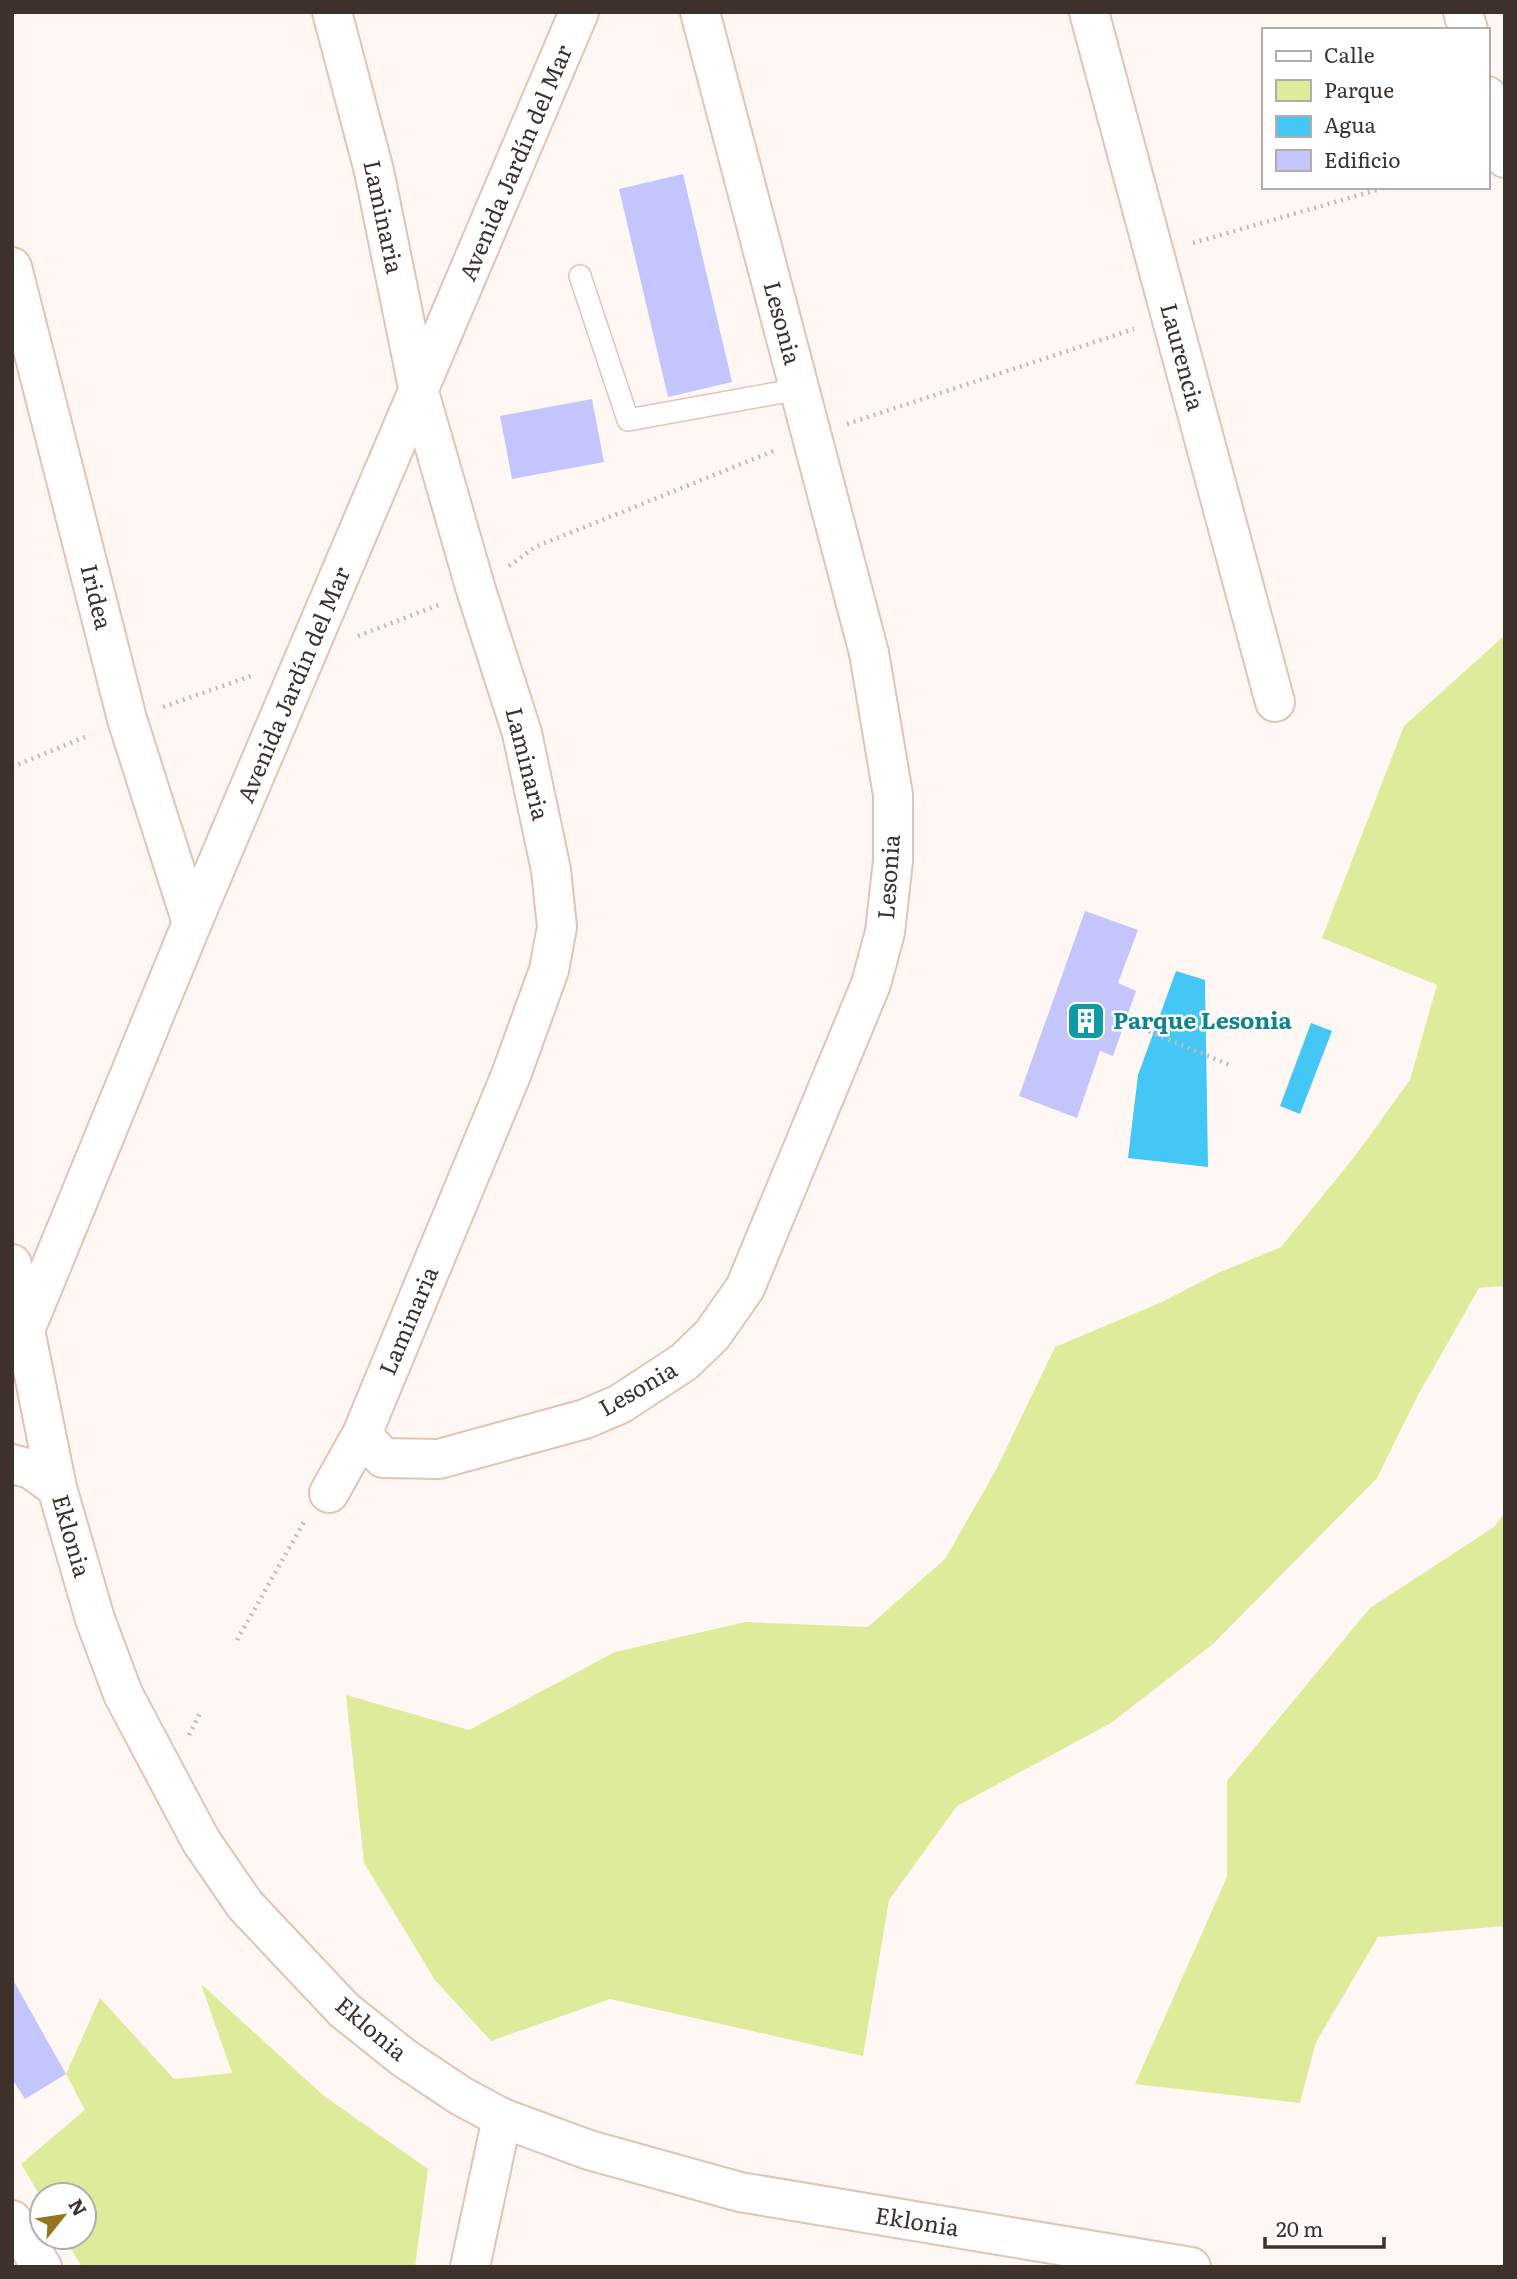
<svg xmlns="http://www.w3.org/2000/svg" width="1517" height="2279" viewBox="0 0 1517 2279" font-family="Literata,serif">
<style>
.green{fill:#deeb9a}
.water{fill:#45c7f6}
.building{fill:#c4c5fc}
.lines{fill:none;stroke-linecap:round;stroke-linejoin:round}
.service-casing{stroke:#e4c2b4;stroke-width:24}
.minor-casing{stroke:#e4c2b4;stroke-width:42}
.tertiary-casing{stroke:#e4c2b4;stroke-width:42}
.path{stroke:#c4bbb7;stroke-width:4.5;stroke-dasharray:2 5;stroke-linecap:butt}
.service{stroke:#fff;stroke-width:21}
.minor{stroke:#fff;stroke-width:38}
.tertiary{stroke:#fff;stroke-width:38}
.labels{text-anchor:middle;stroke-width:5;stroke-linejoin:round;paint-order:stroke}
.street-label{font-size:23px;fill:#3e312b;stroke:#fff}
.culture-label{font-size:23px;font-weight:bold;fill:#0d838f;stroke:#fff;text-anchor:start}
</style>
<rect width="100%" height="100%" fill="#fff7f4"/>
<path class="green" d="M1505 635V1286L1479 1288 1418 1395 1377 1478 1213 1644 1111 1723 957 1806 889 1900 863 2056 610 1999 491 2041 435 1980 364 1863 346 1695 469 1730 615 1652 745 1622 868 1627 945 1559 996 1470 1055 1347 1162 1302 1218 1273 1281 1247 1355 1156 1410 1080 1437 985 1322 938 1404 726Z
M1505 1512V1926L1378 1937 1316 2042 1300 2103 1135 2084 1227 1877V1781L1370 1608 1494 1527Z
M201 1984 324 2096 428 2169 415 2267H82L64 2237H84V2195H42V2199L21 2164 85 2110 66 2074 100 1998 174 2079 232 2073Z"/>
<path class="water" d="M1176 971 1205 980 1208 1167 1128 1158 1138 1075Z
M1311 1023 1332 1031 1300 1114 1280 1106Z"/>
<path class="building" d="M683 174 732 382 668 397 619 189Z
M592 399 604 462 512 479 500 416Z
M1085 911 1138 930 1118 983 1136 991 1113 1056 1100 1051 1077 1118 1019 1096Z
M12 1978 66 2074 25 2099 12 2079Z"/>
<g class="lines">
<defs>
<path id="service" d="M580 276 628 420 799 389"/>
<path id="minor" d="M1089 12 1275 702
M1463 12 1468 30
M1487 96 1505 158
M12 267 127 719 192 923
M12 1264 25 1330 17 1347
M362 1434 383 1458 439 1459 585 1419 620 1404 684 1362 712 1335 745 1288 871 984 885 932 893 861V795L869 653 700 12
M329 1493 362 1434 511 1075 549 970 557 927 551 870 522 733 476 590 419 392 374 171 332 12
M12 2220 42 2267
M470 2267 502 2118"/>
<path id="tertiary" d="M579 12 192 923 25 1330 57 1488 95 1619 123 1694 201 1841 245 1905 344 2010 404 2058 461 2096 502 2118 589 2150 740 2192 1191 2267
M12 1464 31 1469 57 1488"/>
</defs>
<use href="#service" class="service-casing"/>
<use href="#minor" class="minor-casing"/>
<use href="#tertiary" class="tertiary-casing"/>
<path class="path" d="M1193 243 1387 187
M847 424 1134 329
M509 566 535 547 776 450
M358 636 441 604
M163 707 254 675
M12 767 90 735
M1136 1026 1232 1066
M237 1640 304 1522
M189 1735 201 1711"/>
<use href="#service" class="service"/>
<use href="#minor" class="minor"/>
<use href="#tertiary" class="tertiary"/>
</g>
<defs>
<symbol id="building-square" viewBox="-11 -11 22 22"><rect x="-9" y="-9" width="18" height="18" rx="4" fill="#0f9aa8" stroke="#fff"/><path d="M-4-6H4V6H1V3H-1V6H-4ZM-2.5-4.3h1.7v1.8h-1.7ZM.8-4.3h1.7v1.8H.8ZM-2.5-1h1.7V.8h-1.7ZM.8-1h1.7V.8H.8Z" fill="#fff"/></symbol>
</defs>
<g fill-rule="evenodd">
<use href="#building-square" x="1064" y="999" width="44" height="44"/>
</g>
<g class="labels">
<g class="street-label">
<text transform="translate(516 163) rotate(-67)" y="8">Avenida Jardín del Mar</text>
<text transform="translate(383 217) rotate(78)" y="8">Laminaria</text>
<text transform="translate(782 323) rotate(75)" y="8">Lesonia</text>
<text transform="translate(1182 357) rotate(75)" y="8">Laurencia</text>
<text transform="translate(96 597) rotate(76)" y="8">Iridea</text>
<text transform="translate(294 685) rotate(-67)" y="8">Avenida Jardín del Mar</text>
<text transform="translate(527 764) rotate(76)" y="8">Laminaria</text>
<text transform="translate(889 877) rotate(-86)" y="8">Lesonia</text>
<text transform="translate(409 1321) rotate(-67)" y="8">Laminaria</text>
<text transform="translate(638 1389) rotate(-30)" y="8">Lesonia</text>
<text transform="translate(71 1536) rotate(74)" y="8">Eklonia</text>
<text transform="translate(371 2029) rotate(40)" y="8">Eklonia</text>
<text transform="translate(917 2222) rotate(9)" y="8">Eklonia</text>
</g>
<g class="culture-label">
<text x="1113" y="1029">Parque Lesonia</text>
</g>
</g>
<rect width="1517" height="2279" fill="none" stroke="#3e312b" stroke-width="28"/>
<rect x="1262" y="28" width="228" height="161" fill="#ffffff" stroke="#b2adaa" stroke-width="2"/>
<rect x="1276" y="51" width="35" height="10" fill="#ffffff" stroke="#b2adaa" stroke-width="2"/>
<text x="1324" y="63" font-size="21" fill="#3e312b">Calle</text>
<rect x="1276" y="80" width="35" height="21" fill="#deeb9a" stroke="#b2adaa" stroke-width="2"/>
<text x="1324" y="98" font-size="21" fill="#3e312b">Parque</text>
<rect x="1276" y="116" width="35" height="21" fill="#45c7f6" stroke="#b2adaa" stroke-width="2"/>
<text x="1324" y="133" font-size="21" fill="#3e312b">Agua</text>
<rect x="1276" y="150" width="35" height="21" fill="#c4c5fc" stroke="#b2adaa" stroke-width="2"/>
<text x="1324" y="168" font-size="21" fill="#3e312b">Edificio</text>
<g transform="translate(63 2216) rotate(60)"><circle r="33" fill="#ffffff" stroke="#b2adaa" stroke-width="2"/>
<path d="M0-5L12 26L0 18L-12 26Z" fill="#94761e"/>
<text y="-10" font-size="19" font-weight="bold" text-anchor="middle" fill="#3e312b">N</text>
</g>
<path d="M1265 2237v10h119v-10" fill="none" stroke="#3e312b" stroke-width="3.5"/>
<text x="1276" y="2237" font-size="21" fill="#3e312b" stroke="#ffffff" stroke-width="5" paint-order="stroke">20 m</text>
</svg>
